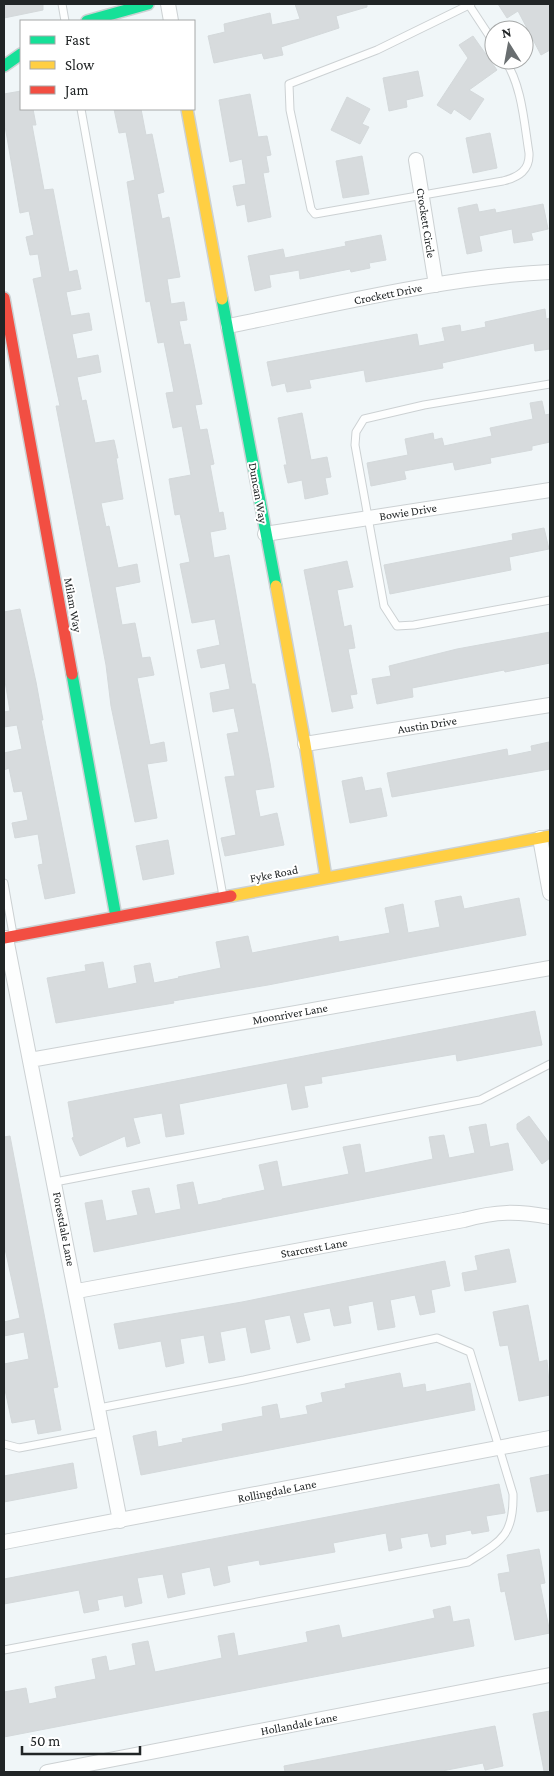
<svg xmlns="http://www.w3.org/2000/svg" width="554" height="1776" viewBox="0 0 554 1776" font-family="'Crimson Pro',serif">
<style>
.building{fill:#d7dbdd;stroke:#d4d9db}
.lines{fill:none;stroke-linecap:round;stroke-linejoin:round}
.lane-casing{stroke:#ccd1d3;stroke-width:9}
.street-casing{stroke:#ccd1d3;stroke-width:16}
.fast-casing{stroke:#ccd1d3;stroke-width:14}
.slow-casing{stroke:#ccd1d3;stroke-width:14}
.jam-casing{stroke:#ccd1d3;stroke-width:14}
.lane{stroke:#fdfefe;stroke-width:7}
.street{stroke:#fdfefe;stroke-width:14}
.fast{stroke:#16e098;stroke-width:11}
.slow{stroke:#ffcf43;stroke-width:11}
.jam{stroke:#f24e42;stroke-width:11}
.labels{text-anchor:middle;stroke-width:4;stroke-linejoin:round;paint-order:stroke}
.street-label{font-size:12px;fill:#212526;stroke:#fff}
</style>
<rect width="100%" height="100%" fill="#f0f6f8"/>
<path class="building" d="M4 4H43V10L4 18Z
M295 4H367V7L336 16 339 28 281 47 283 55 264 59 262 53 214 63 208 36 225 32 224 24 270 13 272 25 300 19Z
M498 4H550V50L541 55 518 11 507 18Z
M473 36 497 70 469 90 484 99 470 120 454 109 451 114 437 105 468 58 459 45Z
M418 71 423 96 406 100 407 107 389 111 383 78Z
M21 91V109H33L36 125H32L44 190 53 189 69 272 77 270 81 289 66 292 71 316 89 313 92 330 72 334 77 359 98 355 101 372 77 377 82 401 86 400 95 443 114 440 118 458H116L123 499 101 503 106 527 109 526 118 568 137 564 140 582 115 587 122 625 135 623 142 658 150 657 154 675 137 678 150 745 164 742 167 761 147 764 157 818 135 822 111 706 106 665 56 406H60L33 279 42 277 38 254 30 255 26 237 34 235 29 211 20 213 4 120V94Z
M250 94 258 137 267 136 271 155 266 156 269 172 263 173 271 217 248 222 245 204 237 206 233 186 246 184 242 159 230 162 219 100Z
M347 97 370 109 362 124 369 127 360 144 331 130Z
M114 109H141L146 135 152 134 164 192 157 194 162 219 169 217 180 277 167 279 171 304 184 302 187 320 179 321 184 345 190 344 202 404 195 405 200 430 207 429 214 464 210 465 219 513 223 512 226 529 210 532 214 558 229 555 252 684H255L270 763 274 787 255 790 260 817 277 813 284 845 225 856 221 838 236 835 225 777 235 776 227 734 239 732 234 708 213 712 210 693 230 689 225 663 201 668 197 650 220 645 215 619 192 623 180 564 190 562 180 514 175 515 169 479 191 475 182 426 173 428 166 393 174 392 164 342 158 343 150 301 146 302 127 182 135 180 126 132 119 133Z
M490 133 497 168 473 173 466 138Z
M362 156 369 194 343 198 336 161Z
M477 204 479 212 495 209 496 213 543 204 548 229 531 233 533 240 514 243 512 229 479 236 482 251 467 254 458 208Z
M381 235 386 260 369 263 370 268 351 272 350 269 300 279 299 270 269 275 271 287 255 291 248 256 283 249 285 258 346 246 345 242Z
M545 309 546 319 550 318V349L535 351 534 343 442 363 443 368 366 382 364 370 309 380 311 388 287 392 285 383 272 386 267 362 417 334 419 346 445 341 442 328 460 325 461 332 486 327 485 322Z
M542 401 545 415 550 414V442L532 446V450L490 458 491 463 455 470 453 462 404 471 406 479 371 486 367 463 408 455 405 439 433 433 434 440 442 438 444 446 492 436 490 428 533 419 530 403Z
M302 413 311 460 327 457 331 477 325 478 328 494 305 499 302 480 288 483 284 465H287L278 418Z
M544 528 549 549 509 557 511 570 390 594 384 565 513 540 512 534Z
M347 561 353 587 337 590 344 627 351 625 355 648 348 649 357 694 350 695 353 708 332 712 304 570Z
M20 609 36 682 43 720H41L75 893 45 899 38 865 43 864 38 834 15 838 12 823 28 820 22 791 14 792 9 768 4 770V753L22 749 17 725 4 727V712L10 711 4 675V612Z
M550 632V663L505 672 504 670 412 688 413 697 377 704 372 679 391 676 389 666 457 649Z
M549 742 550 769 392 797 387 773 507 749 508 756 532 751 531 746Z
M362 777 365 791 381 788 387 816 350 823 342 781Z
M168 840 174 874 143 880 136 846Z
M461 896 464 909 519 898 526 935 268 985 173 1001 174 1003 56 1023 47 978 86 971 85 965 103 962 108 989 137 983 134 966 150 963 154 983 179 978 178 977 221 968 216 942 248 936 252 953 338 936 339 942 390 933 385 908 403 904 408 933 440 927 435 901Z
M535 1011 542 1045 457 1061 456 1054 321 1077 322 1083 304 1086 308 1107 292 1110 287 1083 179 1104 184 1134 166 1137 162 1113 133 1118 140 1143 127 1147 125 1136 80 1156 72 1138 74 1137 68 1102Z
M529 1116 550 1144V1158L542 1164 517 1129V1124Z
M486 1124 490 1147 508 1143 513 1170 94 1252 85 1203 102 1200 106 1221 138 1215 132 1191 149 1188 155 1214 181 1209 177 1185 193 1182 198 1205 222 1200V1199L265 1190 259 1165 277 1161 282 1187 349 1174 343 1147 360 1144 365 1173 433 1159 429 1137 444 1135 449 1158 475 1153 469 1127Z
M10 1136 58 1387 53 1388 61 1430 38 1434 35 1419 12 1423 4 1385V1364L29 1359 24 1332 4 1336V1322L20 1318 4 1244V1137Z
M509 1249 516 1282 465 1291 462 1273 478 1270 475 1256Z
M445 1261 450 1286 431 1290 435 1312 420 1315 415 1295 390 1300 395 1327 378 1330 373 1301 348 1306 351 1323 334 1326 330 1308 303 1313 310 1340 297 1343 290 1315 264 1320 270 1349 251 1353 246 1327 220 1332 225 1360 209 1363 204 1335 180 1339 184 1363 166 1367 161 1341 119 1349 114 1324 242 1302Z
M528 1305 539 1362 547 1360 550 1395 519 1401 508 1345 500 1346 493 1312Z
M400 1373 403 1388 425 1384 426 1392 470 1383 475 1410 141 1475 133 1436 156 1431 158 1447 183 1442 182 1439 223 1431 222 1424 263 1416 262 1407 277 1404 280 1419 308 1414 306 1406 323 1402 321 1393 346 1388 345 1384Z
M73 1463 77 1488 4 1502V1476Z
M550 1474V1510L537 1512 530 1478Z
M499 1484 505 1513 486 1516 489 1531 472 1534 471 1530 445 1535 446 1544 431 1547 428 1533 400 1538 402 1548 389 1551 386 1533 333 1543 335 1552 260 1565 259 1560 227 1566 230 1582 214 1586 210 1567 181 1573 185 1594 168 1598 163 1574 137 1578 142 1603 125 1607 123 1595 97 1600 99 1610 84 1613 79 1590 4 1604V1579Z
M539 1549 545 1583 540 1584 550 1633 515 1640 505 1591 501 1592 498 1574 510 1572 507 1555Z
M450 1606 453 1622 469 1619 474 1646 4 1737V1692L26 1688 29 1704 57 1698 55 1687 96 1679 92 1659 106 1656 109 1671 136 1665 132 1644 148 1641 155 1672 222 1658 218 1636 234 1633 238 1656 308 1642 306 1632 339 1625 342 1638 435 1618 433 1610Z
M550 1711V1770L544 1771 533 1714Z
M495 1726 503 1766 485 1770 483 1763 437 1772H285L284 1766Z"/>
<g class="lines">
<defs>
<path id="lane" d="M62 4 65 21
M471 4 377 50 289 84 290 110 311 209 315 214 503 181C519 177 530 170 529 153 524 122 522 86 505 60
M469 5 494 43
M81 109 223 896
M550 384 424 405 364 419 356 432 355 445 384 606 397 626 414 625 550 600
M4 883 13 934
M55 1182 480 1100 550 1064
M4 1444 19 1448 103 1432
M4 1650 468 1562C501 1541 514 1536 513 1494L470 1352 437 1338 244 1380 99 1408"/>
<path id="street" d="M168 4 171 21
M416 160 436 285
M228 326C334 305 442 277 550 272
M265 534 550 490
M305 744 550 705
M540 838 550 893
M6 938 120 1521
M30 1060 550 968
M77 1291 464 1220C497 1211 517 1211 550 1217
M4 1542 550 1438
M47 1772 550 1675"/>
<path id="fast" d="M87 21 148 4
M4 66 21 54
M222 299 276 586
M72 674 116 917"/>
<path id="slow" d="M187 109 222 299
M276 586 305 744 326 878
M231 896 550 836"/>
<path id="jam" d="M4 298 72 674
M4 938 231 896"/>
</defs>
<use href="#lane" class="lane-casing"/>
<use href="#street" class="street-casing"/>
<use href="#fast" class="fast-casing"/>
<use href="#slow" class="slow-casing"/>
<use href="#jam" class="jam-casing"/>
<use href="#lane" class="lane"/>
<use href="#street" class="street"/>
<use href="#fast" class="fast"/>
<use href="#slow" class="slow"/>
<use href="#jam" class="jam"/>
</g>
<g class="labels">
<g class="street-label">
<text transform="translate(426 223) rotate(81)" y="4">Crockett Circle</text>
<text transform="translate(388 294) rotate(-11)" y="4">Crockett Drive</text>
<text transform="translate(258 493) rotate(80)" y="4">Duncan Way</text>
<text transform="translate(408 512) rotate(-9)" y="4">Bowie Drive</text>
<text transform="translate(73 605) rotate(80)" y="4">Milam Way</text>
<text transform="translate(427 725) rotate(-9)" y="4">Austin Drive</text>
<text transform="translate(274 874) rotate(-11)" y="4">Fyke Road</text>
<text transform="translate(290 1014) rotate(-10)" y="4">Moonriver Lane</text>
<text transform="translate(64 1229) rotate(79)" y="4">Forestdale Lane</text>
<text transform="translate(314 1248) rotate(-10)" y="4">Starcrest Lane</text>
<text transform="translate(277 1491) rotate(-11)" y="4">Rollingdale Lane</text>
<text transform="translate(299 1724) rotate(-11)" y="4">Hollandale Lane</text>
</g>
</g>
<rect width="554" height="1776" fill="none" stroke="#212526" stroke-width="10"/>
<rect x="20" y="20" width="175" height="90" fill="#ffffff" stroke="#a6a8a8"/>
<rect x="30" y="36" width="25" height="8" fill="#16e098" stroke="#a6a8a8"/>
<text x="65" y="45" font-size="15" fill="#212526">Fast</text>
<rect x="30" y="61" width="25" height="8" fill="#ffcf43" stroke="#a6a8a8"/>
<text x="65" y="70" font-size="15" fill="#212526">Slow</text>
<rect x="30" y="86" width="25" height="8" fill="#f24e42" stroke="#a6a8a8"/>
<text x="65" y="95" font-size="15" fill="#212526">Jam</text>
<g transform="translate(509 45) rotate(349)"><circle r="24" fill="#ffffff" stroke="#a6a8a8"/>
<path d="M0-4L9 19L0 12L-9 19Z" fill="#696e70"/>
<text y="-8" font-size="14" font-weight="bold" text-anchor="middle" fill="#212526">N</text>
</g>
<path d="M22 1746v8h118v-8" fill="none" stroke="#212526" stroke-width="2.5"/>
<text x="30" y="1746" font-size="15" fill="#212526" stroke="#ffffff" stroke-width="4" paint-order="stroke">50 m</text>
</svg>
